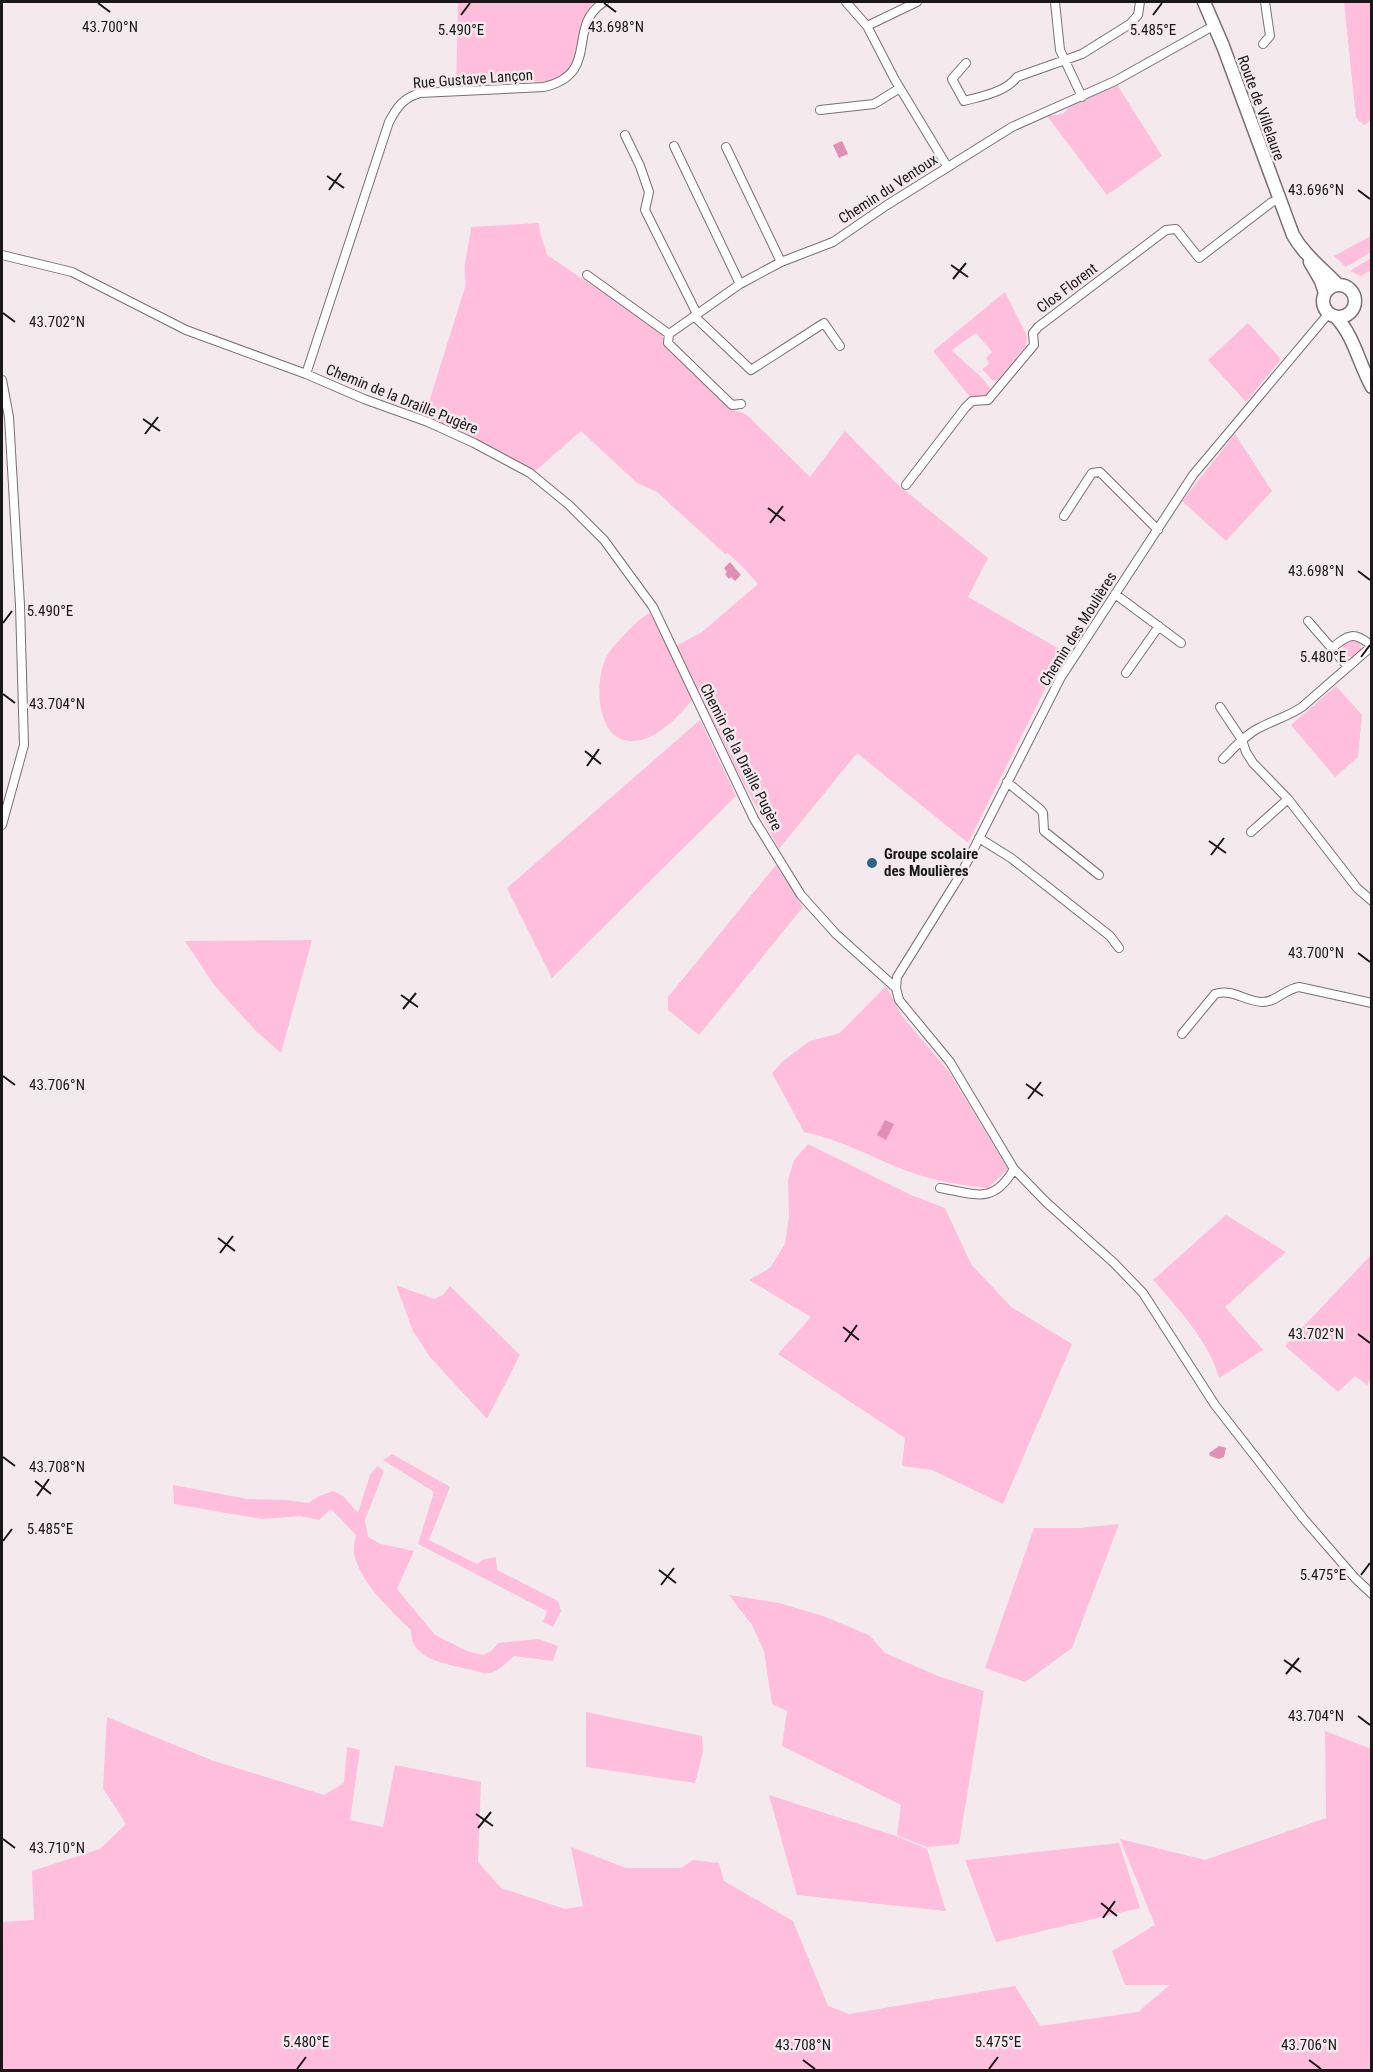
<svg xmlns="http://www.w3.org/2000/svg" width="1373" height="2072" viewBox="0 0 1373 2072" font-family="'Roboto Condensed',sans-serif">
<style>
.green{fill:#ffbedb}
.water{fill:#e18fb5}
.lines{fill:none;stroke-linecap:round;stroke-linejoin:round}
.minor-casing{stroke:#786f73;stroke-width:10}
.primary-casing{stroke:#786f73;stroke-width:15}
.minor{stroke:#fff;stroke-width:8}
.primary{stroke:#fff;stroke-width:12}
.ticks{fill:none;stroke:#1a1718;stroke-width:2}
.poi-dot{fill:#2e6781;stroke:#f4eaee;stroke-width:2}
.labels{text-anchor:middle;stroke-width:5;stroke-linejoin:round;paint-order:stroke}
.street-label{font-size:15px;fill:#1a1718;stroke:#f4eaee}
.poi-label{font-size:15px;font-weight:bold;fill:#1a1718;stroke:#f4eaee;text-anchor:start}
.ticks-label{font-size:15px;text-anchor:middle;fill:#1a1718;stroke:#f4eaee;stroke-width:5;stroke-linejoin:round;paint-order:stroke}
</style>
<rect width="100%" height="100%" fill="#f4eaee"/>
<path class="green" d="M458 2H594C575 23 582 45 572 68 569 74 563 79 559 83L527 81 456 85Z
M1344 2H1371V120L1364 125 1356 118Z
M1116 83 1162 156 1107 195 1047 116C1056 113 1063 119 1069 106Z
M539 223 540 233 547 255 662 332 664 344 732 409 747 415 810 477 845 431 898 485 988 558 968 597 1068 654 1058 663 968 843 857 753 779 849 742 780 676 646 702 632 758 584 745 569 728 553 725 554 657 492 637 483 581 431 533 473 467 435 424 418 466 284C462 261 469 250 471 227Z
M1371 236V252L1346 267 1334 256Z
M1371 258V270L1361 276 1350 271Z
M1005 292 1027 336 1026 346 997 381 992 380 982 369 989 364 986 358 992 352 976 333 952 350C961 361 987 379 990 389L985 397H970L933 351Z
M1248 323 1281 359 1246 402 1208 360Z
M1235 434 1272 491 1226 541 1182 501Z
M650 613 693 699C679 716 654 743 630 741 597 739 595 686 604 663 607 652 618 642 626 633 634 625 640 618 650 613Z
M1343 648a9 9 0 1 1 18 0a9 9 0 1 1-18 0Z
M1336 686 1362 715 1358 757 1335 777 1291 725Z
M700 720 736 796 552 978 507 888Z
M776 865 803 907 699 1035 668 1010V997Z
M312 940 281 1053 256 1031 214 985 185 941Z
M886 986 902 1016 949 1072 1008 1169 988 1188C960 1185 934 1181 907 1171 873 1158 840 1139 804 1132L772 1073 783 1061 810 1041 840 1033Z
M808 1144 911 1195 945 1208 971 1264 1011 1307 1072 1344 1003 1504 932 1470 902 1466 905 1438 778 1354 811 1317 749 1280 770 1268 785 1244 789 1216 788 1180 794 1160Z
M1226 1215 1286 1252 1225 1307 1263 1350 1219 1378C1211 1345 1176 1305 1153 1280Z
M1371 1255V1379L1367 1385 1355 1376 1338 1392 1285 1346Z
M396 1285 434 1299 443 1295 450 1286 520 1355 487 1419 430 1357 413 1331Z
M392 1454 450 1487 429 1540 477 1564 482 1560 496 1557 497 1570 558 1601 561 1611 553 1627 543 1622 547 1611 418 1544 434 1492 383 1460Z
M377 1466 384 1471 365 1520 368 1537 381 1544 414 1551 397 1589 435 1635 467 1651 483 1655 491 1651 499 1643 538 1639 558 1646 553 1661 514 1656C507 1662 500 1670 491 1673 484 1675 475 1670 468 1669 447 1664 409 1659 411 1630 390 1610 361 1583 354 1554 353 1548 355 1541 356 1535L331 1509 319 1520 300 1516 262 1519 174 1504 173 1485 248 1499 285 1500 309 1503 317 1497 333 1491 343 1496 358 1513 370 1475Z
M1119 1524 1072 1648 1025 1682 985 1668 1034 1528H1079Z
M729 1595 779 1603 823 1616 869 1635 885 1653 938 1676 984 1691 959 1844 927 1847 897 1835 901 1805 782 1746 787 1711 772 1704 764 1651 752 1625Z
M586 1712 702 1736 703 1752 695 1783 586 1767Z
M107 1717 211 1760 324 1795 344 1783 347 1747 360 1750 350 1820 383 1827 395 1765 481 1782 478 1862 501 1888 565 1909 583 1906 571 1847 626 1868H681L693 1860 719 1863 724 1881 793 1921 828 2006 849 2014 1015 1986 1040 2026 1138 2012 1170 1985H1125L1112 1951 1155 1925 1120 1839 1205 1860 1326 1818 1325 1731 1371 1749V2070H2V1922L34 1920 32 1871 100 1849 126 1824 103 1788Z
M769 1795 896 1836 927 1849 946 1911 797 1895Z
M1119 1843 1140 1908 996 1942 965 1860Z"/>
<path class="water" d="M842 141 848 154 839 158 833 145Z
M730 562 741 575 735 581 731 577 729 579 725 574 727 572 724 568Z
M885 1120 894 1124 886 1140 877 1135Z
M1219 1446 1226 1448 1224 1457 1219 1459 1210 1456 1209 1453Z"/>
<g class="lines">
<defs>
<path id="minor" d="M846 2 867 26
M917 2 867 26 895 80 947 166
M1055 2 1060 50 1082 97
M1263 44 1270 36 1265 2
M966 63 952 79 964 101C982 96 1006 92 1017 77L1082 54 1130 24 1138 15 1140 2
M820 110 874 104 900 88
M625 135 640 166 649 192 645 210 697 314
M674 146 740 284
M726 147 781 262
M2 255 72 272 186 330 306 374 364 399 428 422 474 443 530 473 569 505 604 540 653 607 754 819 801 895 836 934 896 988
M587 275 669 334
M1329 313 1193 475 1061 677 961 874 897 977 896 988 899 1000 950 1062 1014 1169 1046 1202 1114 1263 1143 1293 1215 1405 1303 1518 1355 1578 1372 1594
M694 316 751 370 824 323 840 346
M669 334 740 284 781 262 833 242 887 205 1012 127 1115 81 1215 25
M669 334 668 343 732 405 741 404
M306 374 389 122C397 107 403 98 420 93L544 87C602 73 565 27 604 2
M2 380 9 417 20 605 24 745 2 825
M906 485 965 408 972 401 988 400 1034 345 1033 333 1038 327 1166 230 1176 229 1199 258 1272 202 1279 200
M1064 516 1092 473 1100 472 1158 530
M1115 594 1181 643
M1308 621 1348 667
M1332 648C1349 634 1354 631 1372 646
M1126 673 1159 626
M1220 707 1242 740 1246 752 1253 763 1288 799 1357 888 1372 901
M1223 759C1234 748 1245 735 1259 728 1274 720 1289 716 1302 707L1372 646
M1007 782 1040 809 1043 813 1044 831 1099 875
M1251 832 1288 799
M979 838 1011 858 1110 936 1119 948
M1182 1034 1215 994C1232 988 1246 1002 1263 1002 1276 1002 1285 989 1299 987L1372 1003
M940 1188C976 1194 993 1205 1014 1169"/>
<path id="primary" d="M1204 2 1223 46 1293 235C1304 255 1322 268 1338 285
M1310 262 1321 281 1325 293
M1323 301a16 16 0 1 1 32 0a16 16 0 1 1-32 0Z
M1336 317C1354 336 1359 364 1372 387"/>
</defs>
<use href="#minor" class="minor-casing"/>
<use href="#primary" class="primary-casing"/>
<use href="#minor" class="minor"/>
<use href="#primary" class="primary"/>
</g>
<path class="ticks" d="M98 3 110 12M604 3 616 12M461 15 470 3M1153 15 1162 3M327 176 344 188M329 190 341 173M1358 190 1370 199M951 265 968 277M953 279 966 263M3 313 15 322M143 419 160 431M145 434 158 417M768 508 785 521M770 523 783 506M1358 571 1370 580M3 623 12 611M1361 657 1370 645M3 694 15 703M585 751 601 764M587 766 599 749M1209 841 1226 853M1211 855 1224 838M1358 953 1370 962M401 995 418 1007M403 1009 416 993M3 1076 15 1085M1026 1084 1043 1096M1028 1099 1041 1082M218 1238 235 1251M220 1253 233 1236M843 1327 859 1340M1358 1334 1370 1343M845 1342 857 1325M3 1457 15 1466M35 1481 51 1494M37 1496 49 1479M3 1541 12 1529M659 1570 676 1583M1361 1575 1370 1563M661 1585 674 1568M1284 1660 1301 1672M1286 1674 1299 1658M1358 1716 1370 1725M476 1814 493 1826M478 1828 491 1812M3 1839 15 1848M1101 1903 1117 1916M1103 1918 1115 1901M803 2060 815 2069M1309 2060 1321 2069M297 2069 306 2057M989 2069 998 2057"/>
<circle class="poi-dot" cx="872" cy="863" r="6"/>
<g class="labels">
<g class="street-label">
<text transform="translate(473 79) rotate(-4)" y="5">Rue Gustave Lançon</text>
<text transform="translate(1261 108) rotate(70)" y="5">Route de Villelaure</text>
<text transform="translate(888 189) rotate(-33)" y="5">Chemin du Ventoux</text>
<text transform="translate(1067 288) rotate(-37)" y="5">Clos Florent</text>
<text transform="translate(402 399) rotate(22)" y="5">Chemin de la Draille Pugère</text>
<text transform="translate(1078 629) rotate(-58)" y="5">Chemin des Moulières</text>
<text transform="translate(741 757) rotate(63)" y="5">Chemin de la Draille Pugère</text>
</g>
<g class="poi-label">
<text x="884" y="859">Groupe scolaire<tspan x="884" dy="17">des Moulières</tspan></text>
</g>
</g>
<g class="ticks-label">
<text x="110" y="32">43.700°N</text>
<text x="616" y="32">43.698°N</text>
<text x="461" y="35">5.490°E</text>
<text x="1153" y="35">5.485°E</text>
<text x="1316" y="195">43.696°N</text>
<text x="57" y="327">43.702°N</text>
<text x="1316" y="576">43.698°N</text>
<text x="50" y="616">5.490°E</text>
<text x="1323" y="662">5.480°E</text>
<text x="57" y="709">43.704°N</text>
<text x="1316" y="958">43.700°N</text>
<text x="57" y="1090">43.706°N</text>
<text x="1316" y="1339">43.702°N</text>
<text x="57" y="1472">43.708°N</text>
<text x="50" y="1534">5.485°E</text>
<text x="1323" y="1580">5.475°E</text>
<text x="1316" y="1721">43.704°N</text>
<text x="57" y="1853">43.710°N</text>
<text x="306" y="2047">5.480°E</text>
<text x="998" y="2047">5.475°E</text>
<text x="803" y="2050">43.708°N</text>
<text x="1309" y="2050">43.706°N</text>
</g>
<rect width="1373" height="2072" fill="none" stroke="#1a1718" stroke-width="6"/>
</svg>
